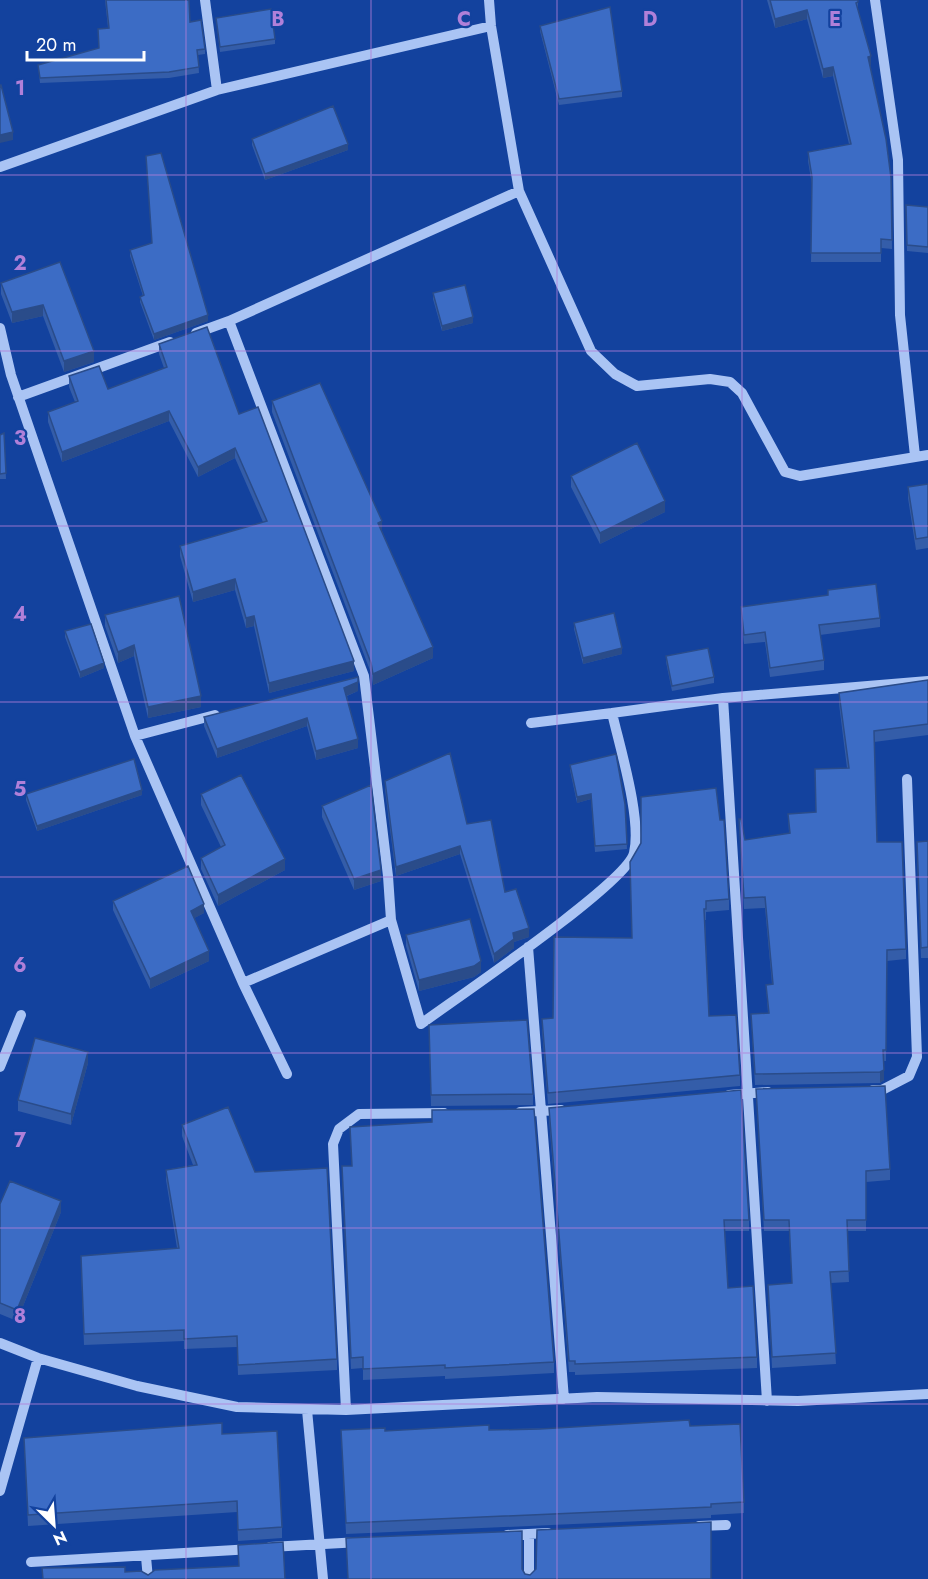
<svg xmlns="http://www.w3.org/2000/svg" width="928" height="1579" viewBox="0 0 928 1579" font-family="Jost,sans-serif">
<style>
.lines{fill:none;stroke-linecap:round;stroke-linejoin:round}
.minor{stroke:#aac4f4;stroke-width:10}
.wall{fill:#345da9}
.shaded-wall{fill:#2a4c8a}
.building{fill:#3c6cc5;stroke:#2a4c8a;stroke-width:1.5}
.grid{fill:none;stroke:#b080d9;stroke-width:1.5;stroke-opacity:0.55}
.grid-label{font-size:20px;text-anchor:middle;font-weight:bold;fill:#b080d9;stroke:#13429e;stroke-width:4.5;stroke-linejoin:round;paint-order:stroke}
</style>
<rect width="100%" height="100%" fill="#13429e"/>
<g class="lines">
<path class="minor" d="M205 0 217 90
M489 0 491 26 519 191 591 351 615 374 637 386 710 379 730 382 742 393 785 472 800 476 928 455
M875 0 898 160 900 315 915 456
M0 167 217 90 491 26
M229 321 519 191
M0 328 11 375 135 736 243 983 287 1074
M196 333 229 321 364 676 388 876 391 920 243 983
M18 397 170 342
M723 698 767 1401
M531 723 612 713
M135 736 215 715
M391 920 421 1024C455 999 627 883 634 853 642 819 620 748 612 713L723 698 928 681
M528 947 564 1399
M0 1067 21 1015
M873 1090H882L909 1076 917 1057 907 779
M729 1095 768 1092
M520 1112 561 1110
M0 1343 38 1358 137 1386 237 1407 346 1410 597 1397 798 1401 928 1394
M307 1410 323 1579
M346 1410 333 1144 339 1129 359 1114 444 1113
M0 1491 38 1358
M699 1526 726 1525
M529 1534V1579
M507 1535 548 1533
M270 1547 360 1542
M146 1557 148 1579
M31 1562 252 1549"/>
</g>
<path class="wall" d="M105 0H189L190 22 205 49V54L198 55 199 73 169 78 40 83 38 65 99 48 108 28Z
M767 0H858V11L871 65H870L891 178 892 249 881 248V262H811L812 185 808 161V152L849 144 833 76 823 78 807 19 775 28Z
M216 18 275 39V44L220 52Z
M540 26 622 91V97L559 105 540 31Z
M252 139 348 150 265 180 252 145Z
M906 205 928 207V253L907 251Z
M130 250 208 321 154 340 140 302V297L143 296 130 256Z
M60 262 94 362 64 372 43 316 12 323 1 294V283Z
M433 293 473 323 442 331 433 299Z
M159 344 239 414 354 671 269 693 254 626 246 628 235 590 193 602 180 556V546L263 522 235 458 198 477 169 421 62 462 48 422V412L75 402 69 387V376L108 389 164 368 159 354Z
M272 401 382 531 433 658 373 685 371 673 272 412Z
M4 433 6 479H0V435Z
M571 476 665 512 600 544 571 487Z
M928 484V548L916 550 908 498V487Z
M828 590 880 618V627L820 635 824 660V670L770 677 765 642 744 644 741 616V607L828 595Z
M105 615 201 707 148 718 134 656 118 663 105 626Z
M574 623 622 654 583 664 574 629Z
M65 631 104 668 80 678 65 637Z
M666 656 714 677V683L672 691 666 662Z
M928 680V735L874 742 877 842 906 949V959L887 961 886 1061H884V1080L880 1083 755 1085 751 1014 768 1013 766 985 772 984 765 908 744 909 739 819 745 840 789 833 788 814 816 812 847 768 839 704V693Z
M358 691 347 696 358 748 316 760 307 726 217 758 204 726V717Z
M570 765 625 804 627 849 595 852 591 799 577 803 570 770Z
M385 781 467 824 505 892 529 937 514 942V948L494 963 460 854 396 876 385 790Z
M26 794 142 795 37 831 26 800Z
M201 794 285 870 218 906 201 869V858L221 847 201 805Z
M322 806 381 881 354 890 322 817Z
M928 841V958H921L917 852Z
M630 862 729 899V910L706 912V920H705L709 1016 740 1075V1086L548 1104 542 1030V1019L553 1018 632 938Z
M113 901 204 913 194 918 209 961 150 989 113 910Z
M406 935 481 972 474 977 419 991 406 946Z
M429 1036 533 1094V1105L431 1106Z
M88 1063 71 1125 18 1111V1100Z
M756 1089 890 1169V1180L866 1182V1231H847L849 1282 831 1283 836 1364 772 1368 768 1285 792 1283 789 1231H764Z
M549 1108 749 1220V1231H725L728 1288 757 1357V1368L575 1375V1372H569L549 1119Z
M182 1125 255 1172 337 1359V1370L238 1375 237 1347 184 1349V1341L84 1345 81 1266 177 1248 166 1180V1170L193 1165 182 1136Z
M350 1127 554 1362V1373L445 1379V1376L363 1380V1368L351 1369 342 1177V1166H352Z
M0 1204 61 1212 17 1321 0 1314Z
M690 1426 744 1502V1513L711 1515V1518L346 1534 341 1430 385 1431Z
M222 1434 282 1527V1538L238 1541 237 1512 28 1526 24 1438Z"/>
<path class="shaded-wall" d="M807 10V19L775 28V19Z
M871 56V65L868 66V57Z
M833 67V76L823 78V69Z
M13 132V140L0 143V135Z
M348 144V150L265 180V174Z
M43 305V316L12 323V312Z
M208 315V321L154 340V334Z
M473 317V323L442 331V326Z
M94 351V362L64 372V361Z
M169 411V421L62 462V452Z
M235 448V458L198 477V467Z
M665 501V512L600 544V533Z
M382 521V531L378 533V523Z
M235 579V590L193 602V592Z
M254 616V626L246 628V618Z
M134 645V656L118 663V652Z
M433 647V658L373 685V674Z
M622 648V654L583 664V658Z
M354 661V671L269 693V683Z
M104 663V668L80 678V672Z
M358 682V691L344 697V688Z
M201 696V707L148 718V707Z
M307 718V726L217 758V749Z
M358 739V748L316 760V751Z
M142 790V795L37 831V826Z
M591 794V799L577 803V797Z
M460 846V854L396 876V867Z
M285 859V870L218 906V895Z
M381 870V881L354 890V879Z
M204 904V913L191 920V911Z
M529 928V937L514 942V948L494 963V954L513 933Z
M209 951V961L150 989V979Z
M481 961V972L474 977 419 991V980Z
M88 1052V1063L71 1125V1114Z
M884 1070V1080L880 1083V1072Z
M61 1201V1212L17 1321V1310Z"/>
<path class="building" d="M106 0H189L190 22 201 20 205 49 197 50 199 67 169 72 40 78 38 65 99 48 98 29 109 28Z
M770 0H858V2L856 3 871 56 868 57 886 139 891 178 892 240 881 239V253H811L812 177 808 152 851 144 833 67 823 69 807 10 775 19Z
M610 7 622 91 559 99 540 26Z
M271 9 275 39 220 47 216 18Z
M0 85H1L13 132 0 135Z
M333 106 348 144 265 174 252 139Z
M161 153 208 315 154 334 140 297 144 295 130 250 152 243 146 156Z
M906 205 928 207V247L907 245Z
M60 262 94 351 64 361 43 305 12 312 1 283Z
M465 285 473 317 442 326 433 293Z
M207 327 239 414 258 407 354 661 269 683 254 616 246 618 235 579 193 592 180 546 267 521 235 448 198 467 169 411 62 452 48 412 78 401 69 376 99 366 108 389 167 367 159 344Z
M320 383 382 521 378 523 433 647 373 674 371 663 272 401Z
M4 433 6 473 0 474V435Z
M637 443 665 501 600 533 571 476Z
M928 484V537L916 539 908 487Z
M876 584 880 618 819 625 824 660 770 668 765 632 744 635 741 607 828 595V590Z
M179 596 201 696 148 707 134 645 118 652 105 615Z
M614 613 622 648 583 658 574 623Z
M91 624 104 663 80 672 65 631Z
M708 648 714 677 672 686 666 656Z
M358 677V682L344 688 358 739 316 751 307 718 217 749 204 717Z
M928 680V724L874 731 877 842H902L906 949 887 950 886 1050H883L884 1070 880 1072 755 1074 751 1014 769 1013 766 985 773 984 765 897 744 898 739 819H741L745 840 790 833 788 814 816 812 815 769 849 768 839 693Z
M450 753 467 824 491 820 505 892 516 889 529 928 513 933 514 939 494 954 460 846 396 867 385 781Z
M616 754 625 804 627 844 595 846 591 794 577 797 570 765Z
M134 759 142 790 37 826 26 794Z
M241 775 285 859 218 895 201 858 225 845 201 794Z
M371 785 381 870 354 879 322 806Z
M716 788 720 820H724L729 899 706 901V909H704L709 1016 736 1015 740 1075 548 1093 542 1019 553 1018 554 937 632 938 630 862 641 843V797Z
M928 841V947L921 948 917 842Z
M188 866 204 904 191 911 209 951 150 979 113 901Z
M470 919 481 961 474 966 419 980 406 935Z
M527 1020 533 1094 431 1095 429 1025Z
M35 1038 88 1052 71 1114 18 1100Z
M885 1086 890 1169 866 1171V1220H847L849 1271 830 1272 836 1353 772 1357 768 1285 792 1283 789 1220H764L756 1089Z
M741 1090 749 1220H724L728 1288 753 1286 757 1357 575 1364V1361H569L549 1108Z
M228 1107 255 1172 327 1168 337 1359 238 1365 237 1336 184 1339V1330L84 1334 81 1256 179 1248 166 1170 197 1165 182 1125Z
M534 1109 554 1362 445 1368V1365L363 1369V1357L351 1358 342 1166H352L350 1127 432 1122V1110Z
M10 1181 61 1201 17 1310 0 1303V1204Z
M689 1420 690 1426 740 1424 744 1502 711 1504V1507L346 1523 341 1430 385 1428V1431L489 1425V1430L540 1429Z
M222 1423V1434L277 1431 282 1527 238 1530 237 1501 28 1515 24 1438Z
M711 1522V1579H348L346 1538 522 1531V1569L525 1574 530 1575 536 1569 537 1530Z
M283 1542 285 1579H43L42 1568 125 1567V1572L141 1571 148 1575 155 1570 239 1566 238 1545Z"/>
<path class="grid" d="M186 0V1579M371 0V1579M557 0V1579M742 0V1579M0 175H928M0 351H928M0 526H928M0 702H928M0 877H928M0 1053H928M0 1228H928M0 1404H928"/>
<g class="grid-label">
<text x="278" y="26">B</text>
<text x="464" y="26">C</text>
<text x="650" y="26">D</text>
<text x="835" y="26">E</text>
<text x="20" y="95">1</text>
<text x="20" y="270">2</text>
<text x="20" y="445">3</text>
<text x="20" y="621">4</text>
<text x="20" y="796">5</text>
<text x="20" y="972">6</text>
<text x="20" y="1147">7</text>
<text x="20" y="1323">8</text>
</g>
<g transform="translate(54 1525) rotate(155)" stroke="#13429e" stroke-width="4.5" paint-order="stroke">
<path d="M0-4.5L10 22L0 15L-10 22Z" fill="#ffffff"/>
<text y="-9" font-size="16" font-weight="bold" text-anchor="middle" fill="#ffffff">N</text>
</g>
<path d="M27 51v9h117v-9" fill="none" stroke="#ffffff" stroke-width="3"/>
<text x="36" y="51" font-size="18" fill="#ffffff" stroke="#13429e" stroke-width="4.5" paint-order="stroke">20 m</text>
</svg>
